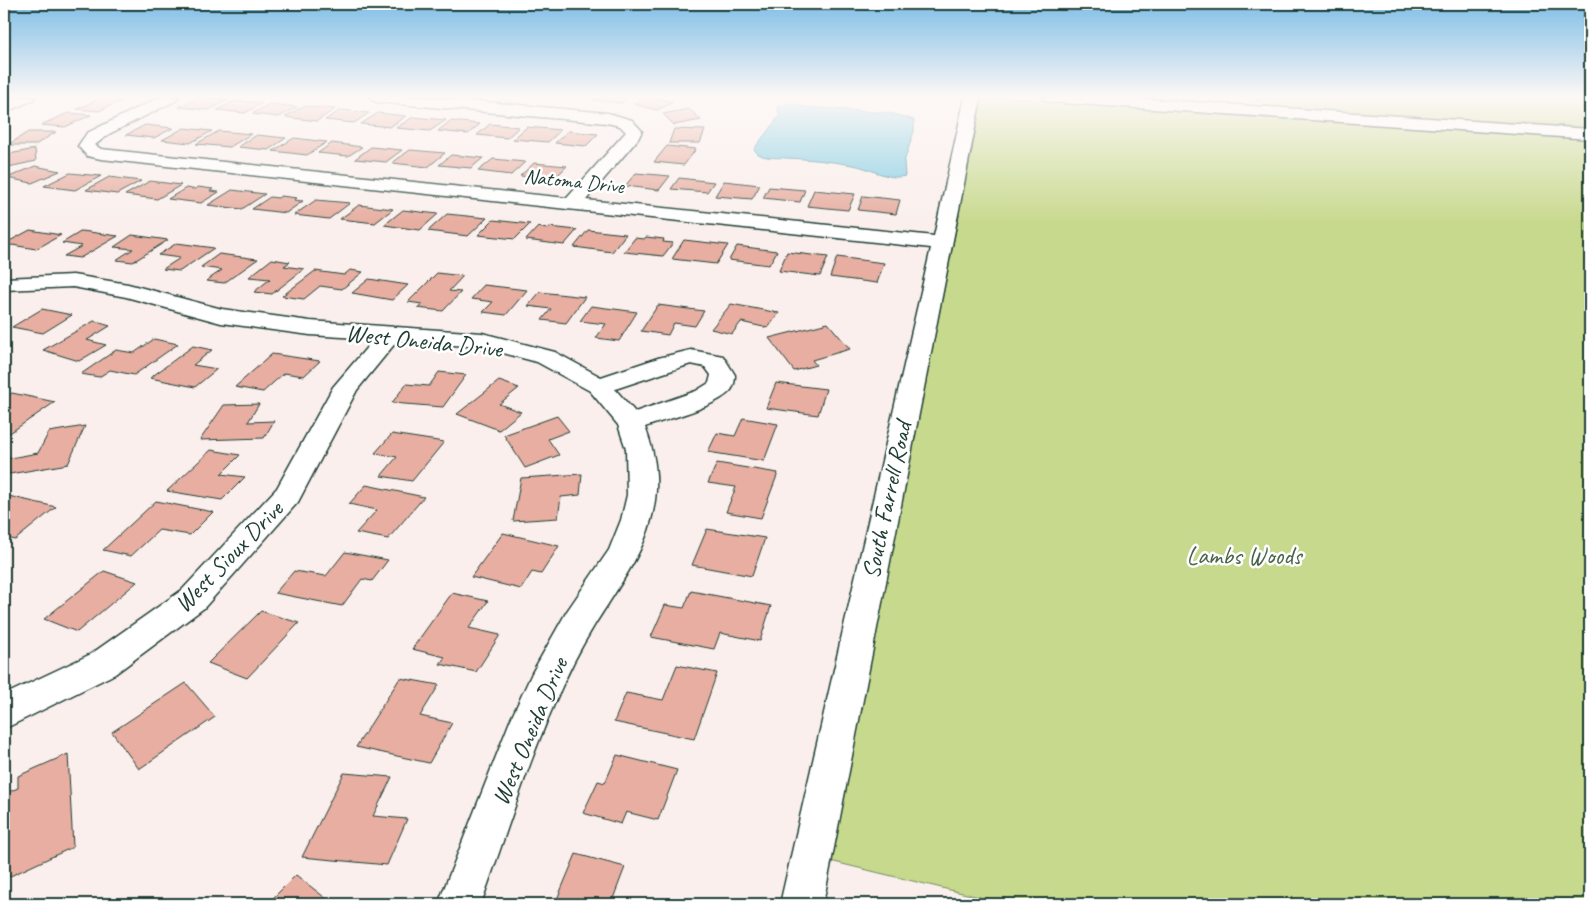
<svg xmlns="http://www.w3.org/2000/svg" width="1594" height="908" viewBox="0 0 1594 908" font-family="Caveat,sans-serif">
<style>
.green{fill:#c7d98d;stroke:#738b60}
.water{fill:#83cde3;stroke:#5b939d}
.building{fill:#e7aea1;stroke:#1f3d34}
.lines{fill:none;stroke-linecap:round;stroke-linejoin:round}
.minor-casing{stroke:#1f3d34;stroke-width:3}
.minor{fill:#fff;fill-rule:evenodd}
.labels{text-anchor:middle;stroke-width:5;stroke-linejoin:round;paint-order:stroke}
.far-street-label{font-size:21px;fill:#1f3d34;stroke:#fff}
.street-label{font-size:25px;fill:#1f3d34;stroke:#fff}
.park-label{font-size:25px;fill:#49644a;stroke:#fff}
</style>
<rect width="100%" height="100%" fill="#faefec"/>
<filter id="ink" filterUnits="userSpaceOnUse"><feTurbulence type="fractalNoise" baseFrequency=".02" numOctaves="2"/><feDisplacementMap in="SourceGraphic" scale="10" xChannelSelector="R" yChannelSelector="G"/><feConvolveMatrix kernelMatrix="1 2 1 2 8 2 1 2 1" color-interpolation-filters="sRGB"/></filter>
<g filter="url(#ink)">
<path class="green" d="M1281 97H1590V129L1268 107 1256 100Z
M1008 98 1590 138V904H1008L830 861 981 104 985 101Z"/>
<path class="water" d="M791 103 804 107 890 113 914 120V131L904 162 905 176C888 181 869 167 852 165 831 161 808 159 786 158 775 157 760 160 754 149L780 115 777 107Z"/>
<path class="building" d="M199 97 228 100 209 110 179 107Z
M596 97H628L622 103 593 100Z
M647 97H653L673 102 657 110 633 104Z
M101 98 123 100 99 111 77 109Z
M235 101 262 103 245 113 217 110Z
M269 104 297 107 279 117 252 114Z
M304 106 335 109 317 121 285 117Z
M689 109 701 120 674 125 663 114Z
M341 110 369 113 354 123 325 120Z
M68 113 91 115 65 127 41 125Z
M378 113 406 116 390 127 361 124Z
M413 117 446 120 430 131 396 128Z
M450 121 480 124 468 134 438 131Z
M490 124 519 127 507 138 477 135Z
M145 125 173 128 154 138 126 135Z
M527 127 561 130 548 142 513 139Z
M184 128 212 131 190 143 162 140Z
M674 129 705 130 700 143H669Z
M219 131 251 134 230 147 196 144Z
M568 131 598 134 586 146 555 143Z
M28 132H56L35 145H8Z
M257 135 286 138 268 150 238 147Z
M294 138 327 142 307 155 273 151Z
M332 143 362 147 348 156 318 153Z
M667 146 696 149 684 165 654 162Z
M371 147 402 150 386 162 355 159Z
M35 149 36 161 4 168V155Z
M410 150 445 153 428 167 392 163Z
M451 155 483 158 471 168 439 165Z
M493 159 525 162 511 175 478 171Z
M534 163 567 166 554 179 520 176Z
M35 166 60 171 32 183 7 178Z
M70 173 101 176 75 190 44 186Z
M636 173 670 176 659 190 625 186Z
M109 177 141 181 117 194 86 190Z
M679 178 714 182 707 192 671 189Z
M150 181 181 185 157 199 125 195Z
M724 181 760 185 752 199 715 196Z
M198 187 213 189 210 191 219 192 201 203 168 199 186 188 195 189Z
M769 187 805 190 800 202 763 198Z
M232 190 265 194 242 209 208 205Z
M814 190 855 194 848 210 807 206Z
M281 196 297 198 294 200 303 201 286 213 252 209 270 197 278 198Z
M863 196 900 200 896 214 858 210Z
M316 200 350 203 329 219 294 215Z
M359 205 393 209 375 223 340 219Z
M403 210 438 214 420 230 384 225Z
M447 214 487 218 468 236 428 231Z
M493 220 530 224 515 239 478 235Z
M538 227 547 229 549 227 577 230 564 245 526 240Z
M30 230 61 235 36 249 12 245 4 249V244Z
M588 230 626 234 612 252 574 247Z
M82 231 118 236 80 258 64 256 82 246 62 243Z
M132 235 168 240 133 262 116 260 133 249 114 247Z
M646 237 664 239 663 242 673 243 663 256 624 252 635 238 644 239Z
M684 240 728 245 716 264 672 259Z
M177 243 214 248 180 271 163 269 180 258 158 255Z
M737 246 777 251 769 265 729 260Z
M787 252 828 257 820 276 779 271Z
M219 254 258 259 224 283 206 281 222 270 201 267Z
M837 257 884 263 877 283 830 277Z
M272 259 290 262 284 266 304 269 272 294 254 292 270 279 249 277Z
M350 270 363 272 342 289 320 286 304 299 282 296 315 271 344 275Z
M437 273 463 276 449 291 461 292 443 311 417 308 422 304 408 302Z
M369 279 408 285 392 300 352 293Z
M484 285 527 290 506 315 483 312 493 302 471 299Z
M540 292 585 297 566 323 542 320 551 309 528 306Z
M731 304 779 313 768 328 741 322 732 334 711 329Z
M658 305 704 311 695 326 674 323 668 335 641 331Z
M591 306 637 312 619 341 596 338 606 324 580 321Z
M42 309 72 315 43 333 12 327Z
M94 321 110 326 87 340 106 345 79 361 43 350Z
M828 323 850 349 812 360 816 365 794 371 769 338Z
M154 339 178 344 134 375 110 370 99 377 81 374 116 350 134 353Z
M193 346 212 350 193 365 217 369 195 387 150 378Z
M272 354 320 361 304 376 284 373 263 392 235 387Z
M439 372 466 375 443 407 392 403 406 384 429 386Z
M499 381 519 388 499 404 521 412 499 430 457 414Z
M776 383 826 389 818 415 766 408Z
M12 393 55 402 4 437V417L7 415 4 414V398Z
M259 404 248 422 274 421 264 438 200 440 224 405Z
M557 416 569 431 548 439 559 455 525 468 504 435Z
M743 418 778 424 764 461 708 452 717 433 735 436Z
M85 426 68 464 4 475 5 459 38 453 49 432Z
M392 434 444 442 412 481 381 476 397 457 375 453Z
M211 450 240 455 221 474 245 477 222 500 167 491Z
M717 463 778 473 761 518 726 512 736 487 708 483Z
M582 474 580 495 561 497 558 518 513 521 521 478Z
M366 485 424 497 388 539 356 533 377 510 349 504Z
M4 495 56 507 15 540 4 537Z
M156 501 213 512 190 535 159 530 131 556 103 550Z
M707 529 765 538 752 576 692 565Z
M503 533 559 546 541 574 532 572 521 589 471 577Z
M345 552 388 560 372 581 362 579 342 606 275 593 294 571 326 576Z
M104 571 137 582 77 632 44 619Z
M691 591 771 606 760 641 720 633 714 649 651 637 665 605 684 608Z
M452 593 488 601 469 628 500 635 476 672 440 664 445 657 412 649Z
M261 611 299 623 247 678 208 663Z
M677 665 717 673 694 739 614 722 626 693 663 700Z
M400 678 439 685 420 716 452 723 429 763 356 747Z
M186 683 215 717 139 769 112 732Z
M68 754 73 847 4 879V794L18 788V776Z
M617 755 677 770 658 820 626 812 621 824 583 813 598 781 605 783Z
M344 773 392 777 373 816 407 819 387 865 302 857Z
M576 854 625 867 611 904H555Z
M296 875 333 904H267Z"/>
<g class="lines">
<defs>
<path id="minor" d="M15 97H35L33 100 4 113V102Z
M160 97H179L177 100 109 134 95 145 101 149 567 198 624 134 626 132 620 126 607 123 377 102 372 100 370 97H429L608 113 632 120 642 131 638 139 586 200 934 236 965 97H981L823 904H780L931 248 101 159 87 156 78 146 87 133Z
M1043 97H1119L1590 129V139L1050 102 1045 100Z
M73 275 128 284 222 309 310 321 482 333 555 352 601 377 658 358 691 350 723 356 735 375C735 380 734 386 731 390 717 407 667 419 645 427 657 458 660 487 651 520 643 551 625 577 608 604 592 628 577 654 565 680 531 752 508 829 481 904H438L510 721 532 673 567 611 609 550 621 520 627 495 626 449 618 425 590 391 537 362 481 347 397 341 357 390 298 502 204 608 115 674 4 729V695L91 654 182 590 277 488 333 387 374 339 310 335 221 323 126 297 73 287 4 290V278ZM691 364 705 367 711 375 709 383 696 391 635 412 615 389Z"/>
</defs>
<use href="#minor" class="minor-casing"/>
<use href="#minor" class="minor"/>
</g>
</g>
<linearGradient id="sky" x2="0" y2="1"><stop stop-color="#7fbee6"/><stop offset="0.43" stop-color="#fdf8f6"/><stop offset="1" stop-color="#fdf8f6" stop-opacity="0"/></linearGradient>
<rect width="1594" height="224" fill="url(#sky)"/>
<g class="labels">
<g class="far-street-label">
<text transform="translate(574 181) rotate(6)" y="7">Natoma Drive</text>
</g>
<g class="street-label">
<text transform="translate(424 340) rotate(6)" y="9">West Oneida Drive</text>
<text transform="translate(886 500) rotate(-78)" y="9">South Farrell Road</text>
<text transform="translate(228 556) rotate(-46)" y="9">West Sioux Drive</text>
<text transform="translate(529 731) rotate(-67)" y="9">West Oneida Drive</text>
</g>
<g class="park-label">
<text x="1244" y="564">Lambs Woods</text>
</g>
</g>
<rect width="1594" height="908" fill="none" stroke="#fff" stroke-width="20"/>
<rect x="10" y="10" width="1574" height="888" fill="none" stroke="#1f3d34" stroke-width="2" filter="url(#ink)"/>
</svg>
